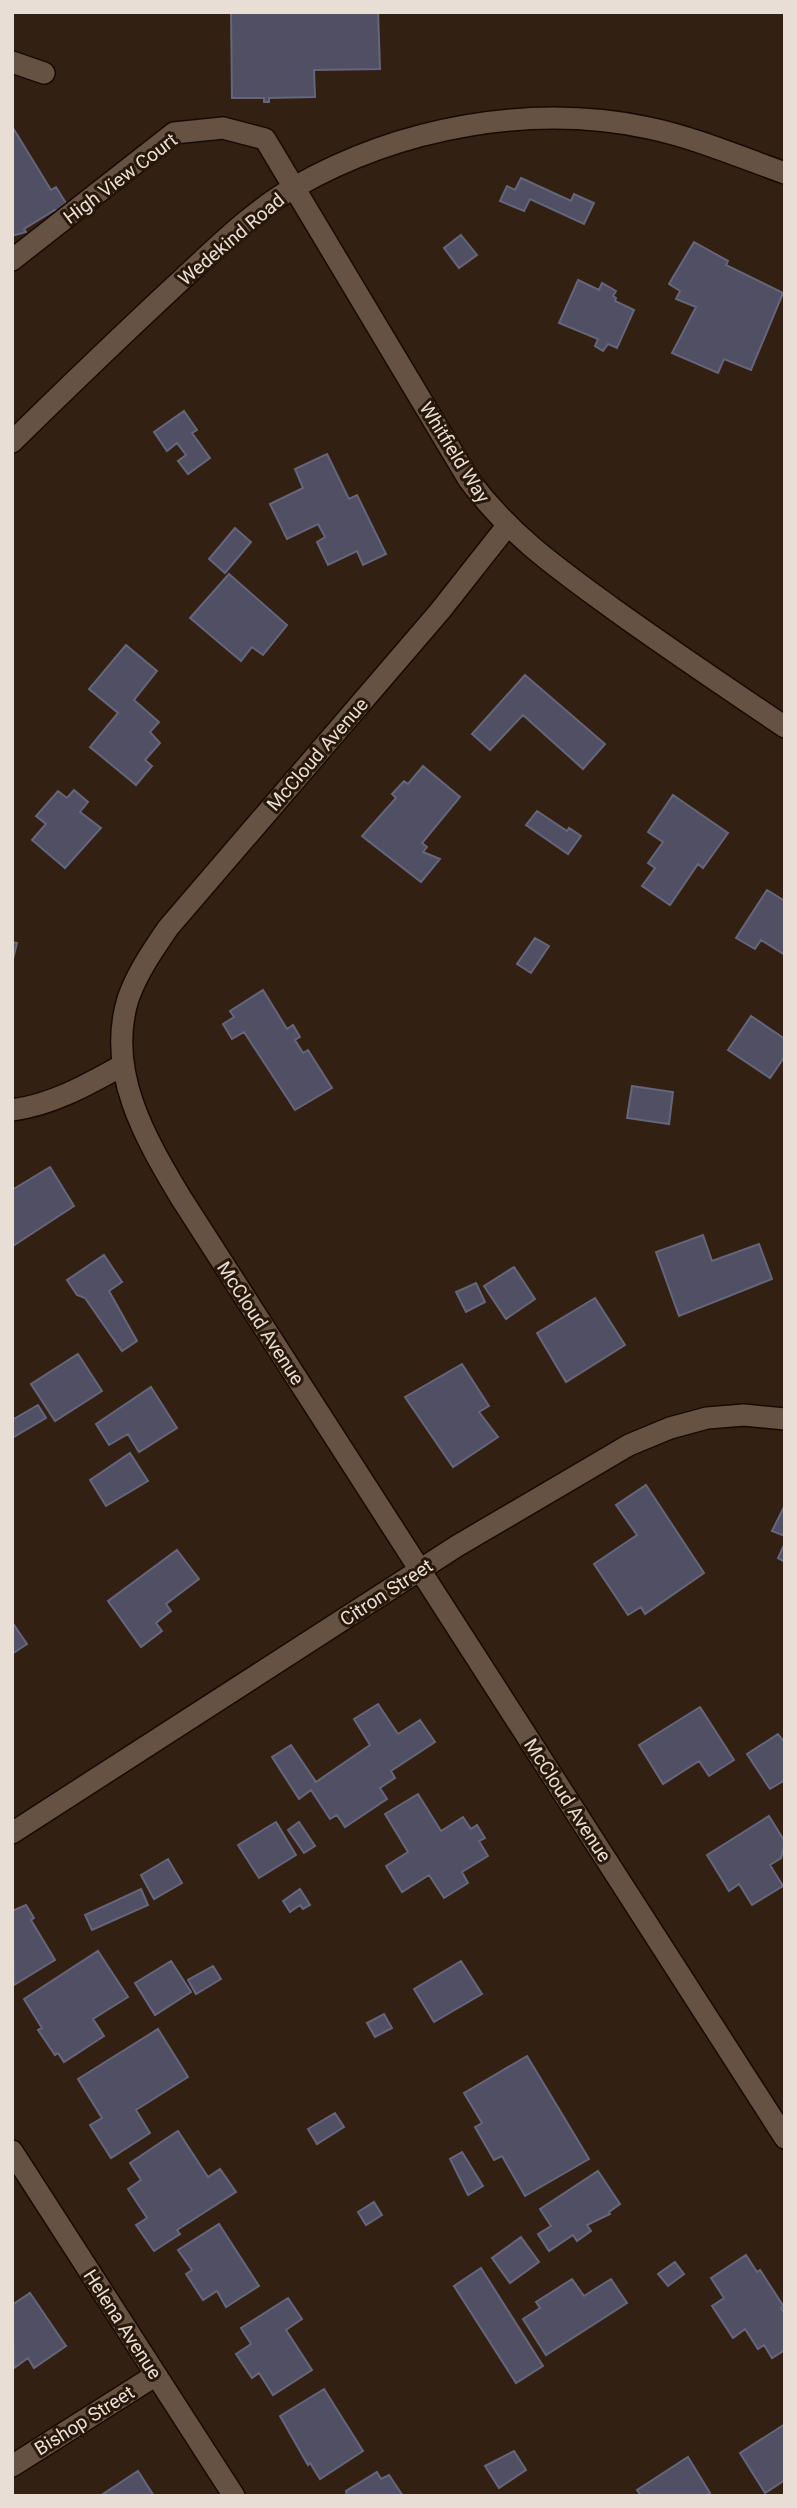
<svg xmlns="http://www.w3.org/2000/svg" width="797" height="2508" viewBox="0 0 797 2508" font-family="Roboto,sans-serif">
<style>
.building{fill:#504f64;stroke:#65657b;stroke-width:2}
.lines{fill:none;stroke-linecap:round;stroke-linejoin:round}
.minor-casing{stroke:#190a01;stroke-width:24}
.minor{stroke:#665243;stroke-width:21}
.labels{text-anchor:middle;stroke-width:6;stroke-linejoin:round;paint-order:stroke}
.street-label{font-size:19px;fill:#e9ded5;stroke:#28180a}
</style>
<rect width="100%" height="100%" fill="#322113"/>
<path class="building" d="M231 12H378L380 69 314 70 315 97 269 98V102H264V98H232Z
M13 128 51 190 56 187 69 208 58 215 55 210 24 229 26 232 12 236Z
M521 178 571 201 574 194 594 203 584 224 530 199 524 211 500 201 507 186 515 190Z
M461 235 477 255 459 268 444 248Z
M694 242 728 261 726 265 783 293 751 370 724 359 718 373 672 353 696 307 676 299 680 291 669 284Z
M578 280 599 290 602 283 616 291 613 296 616 298 615 301 634 310 617 348 608 344 603 351 595 346 598 339 559 323Z
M184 411 197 430 192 433 210 458 188 474 178 461 186 455 177 443 167 451 154 432Z
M327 454 349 499 357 495 386 554 363 565 357 551 328 565 317 542 325 537 318 524 287 539 270 504 303 488 295 469Z
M235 528 251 542 225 573 209 559Z
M229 574 287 625 263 655 252 647 241 661 190 618Z
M126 645 157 671 134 700 159 722 150 732 160 743 145 760 152 766 136 785 90 747 118 713 89 689Z
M525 675 605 744 583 769 523 715 490 750 472 734Z
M423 766 460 797 422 843 427 847 423 852 440 859 421 882 362 836 396 798 392 794 404 781 408 784Z
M74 790 88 802 80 812 101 828 65 868 32 840 46 824 36 816 58 791 67 798Z
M673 795 728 833 703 868 698 864 670 905 642 886 655 868 648 863 663 842 648 832Z
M537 811 567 831 569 828 581 836 568 854 526 825Z
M767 890 785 901V955L761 940 755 949 736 938Z
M535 938 549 946 531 973 517 964Z
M12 942 17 943 12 963Z
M263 990 287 1029 293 1025 300 1037 295 1040 303 1053 308 1050 332 1088 295 1110 244 1032 232 1039 223 1024 234 1017 230 1011Z
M751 1016 785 1039V1056L770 1078 728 1050Z
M632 1086 673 1092 669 1124 627 1118Z
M50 1167 74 1206 13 1246 12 1190Z
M703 1235 712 1261 759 1244 772 1279 679 1316 656 1252Z
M104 1255 122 1282 109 1291 137 1341 122 1351 85 1298 77 1295 67 1280Z
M514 1267 535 1299 506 1319 484 1286Z
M476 1283 485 1302 466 1312 456 1292Z
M595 1298 625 1345 566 1382 537 1333Z
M78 1354 102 1391 55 1421 31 1384Z
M462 1364 489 1406 479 1412 498 1437 453 1467 405 1397Z
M151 1387 177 1428 139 1452 128 1434 109 1445 96 1424Z
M38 1405 46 1418 12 1438V1420Z
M130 1453 148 1481 106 1506 90 1480Z
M646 1485 704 1573 645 1614 641 1607 628 1615 594 1564 637 1535 616 1505Z
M785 1505V1536L772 1531Z
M785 1543V1562L778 1558Z
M177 1550 199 1579 166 1604 171 1611 156 1623 162 1631 141 1647 108 1601Z
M12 1622 27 1644 12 1654Z
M378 1704 398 1734 420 1720 435 1742 391 1771 395 1778 380 1788 387 1799 345 1827 337 1815 330 1819 311 1790 299 1799 272 1757 291 1745 316 1782 370 1745 354 1719Z
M700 1707 734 1760 709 1776 699 1761 663 1784 639 1745Z
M778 1734 785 1743V1780L770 1789 747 1754Z
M418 1794 441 1831 463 1817 471 1829 477 1825 485 1838 479 1841 488 1856 462 1872 468 1883 444 1898 429 1875 402 1892 386 1866 408 1852 385 1814Z
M769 1816 785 1842 781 1858 770 1865 783 1886 752 1905 739 1884 729 1891 707 1855Z
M276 1822 296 1855 259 1878 238 1845Z
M299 1822 315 1846 304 1853 288 1830Z
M168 1859 182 1883 154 1899 141 1875Z
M141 1889 148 1905 92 1930 85 1915Z
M300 1889 310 1905 303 1909 300 1905 290 1912 283 1901Z
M26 1905 34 1918 31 1920 55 1960 14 1985 12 1911Z
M98 1951 128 1997 93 2019 104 2036 64 2062 58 2053 55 2055 38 2030 42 2028 24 1999Z
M171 1961 191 1992 155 2015 135 1983Z
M461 1961 482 1994 434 2022 414 1989Z
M213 1966 221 1979 196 1994 188 1980Z
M384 2014 392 2028 375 2037 367 2023Z
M158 2029 188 2077 136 2110 150 2133 111 2158 90 2125 102 2118 78 2079Z
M527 2056 589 2159 525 2196 502 2156 494 2160 475 2127 482 2123 464 2093Z
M335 2113 344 2127 317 2144 308 2129Z
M178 2131 208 2177 220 2169 236 2192 177 2230 180 2234 154 2251 136 2225 147 2218 128 2189 141 2180 130 2163Z
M462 2152 483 2186 468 2195 450 2159Z
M598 2171 620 2204 609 2212 610 2214 587 2225 591 2231 577 2241 573 2235 549 2251 538 2234 551 2226 540 2209Z
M374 2202 382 2215 366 2225 358 2212Z
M219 2224 259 2286 226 2307 217 2291 203 2300 186 2274 192 2270 178 2250Z
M521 2237 539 2262 510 2283 492 2258Z
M746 2255 757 2272 760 2270 784 2307 781 2308 785 2314V2350L772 2358 764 2345 758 2349 745 2329 733 2338 712 2306 724 2298 711 2278Z
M675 2262 684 2274 668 2286 658 2274Z
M481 2268 543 2366 516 2383 454 2286Z
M572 2279 584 2296 611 2279 627 2303 546 2355 523 2319 540 2308 536 2302Z
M30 2293 66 2346 34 2368 28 2358 14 2368 12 2305Z
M288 2298 302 2319 286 2330 312 2370 273 2395 259 2373 252 2378 236 2354 251 2344 241 2328Z
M324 2389 363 2451 320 2479 310 2463 308 2465 280 2416Z
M785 2424V2480L765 2493 740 2453Z
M514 2451 526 2470 499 2488 485 2466Z
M688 2457 710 2493 705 2496H641L637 2490Z
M138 2471 154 2496H100Z
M377 2472 381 2479 389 2475 403 2496H347L346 2491Z"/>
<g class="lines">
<defs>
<path id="minor" d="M12 62 44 73
M12 260 174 133 223 128 265 139 469 480C510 535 557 568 612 608 669 649 727 688 785 727
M12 442C66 389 121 336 177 284 214 250 251 212 295 187 400 127 531 103 649 128 696 138 740 157 785 173
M507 526 440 611 168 928C153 950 137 973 128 999 106 1071 145 1138 181 1198L785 2138
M12 1110C52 1105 89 1084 123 1065
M12 1833 457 1546 629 1445 670 1428 707 1418 744 1415 785 1419
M12 2151 234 2496
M12 2466 156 2375"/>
</defs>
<use href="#minor" class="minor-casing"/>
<use href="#minor" class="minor"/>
</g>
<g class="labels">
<g class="street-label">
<text transform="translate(120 178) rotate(-37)" y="7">High View Court</text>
<text transform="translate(231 239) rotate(-40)" y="7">Wedekind Road</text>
<text transform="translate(455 452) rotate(58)" y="7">Whitfield Way</text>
<text transform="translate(317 754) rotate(-49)" y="7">McCloud Avenue</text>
<text transform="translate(261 1323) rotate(57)" y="7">McCloud Avenue</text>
<text transform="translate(386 1592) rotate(-33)" y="7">Citron Street</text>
<text transform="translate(568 1800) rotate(57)" y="7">McCloud Avenue</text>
<text transform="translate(123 2324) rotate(57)" y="7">Helena Avenue</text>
<text transform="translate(84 2420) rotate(-32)" y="7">Bishop Street</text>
</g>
</g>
<rect width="797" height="2508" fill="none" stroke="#e9ded5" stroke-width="28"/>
</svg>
